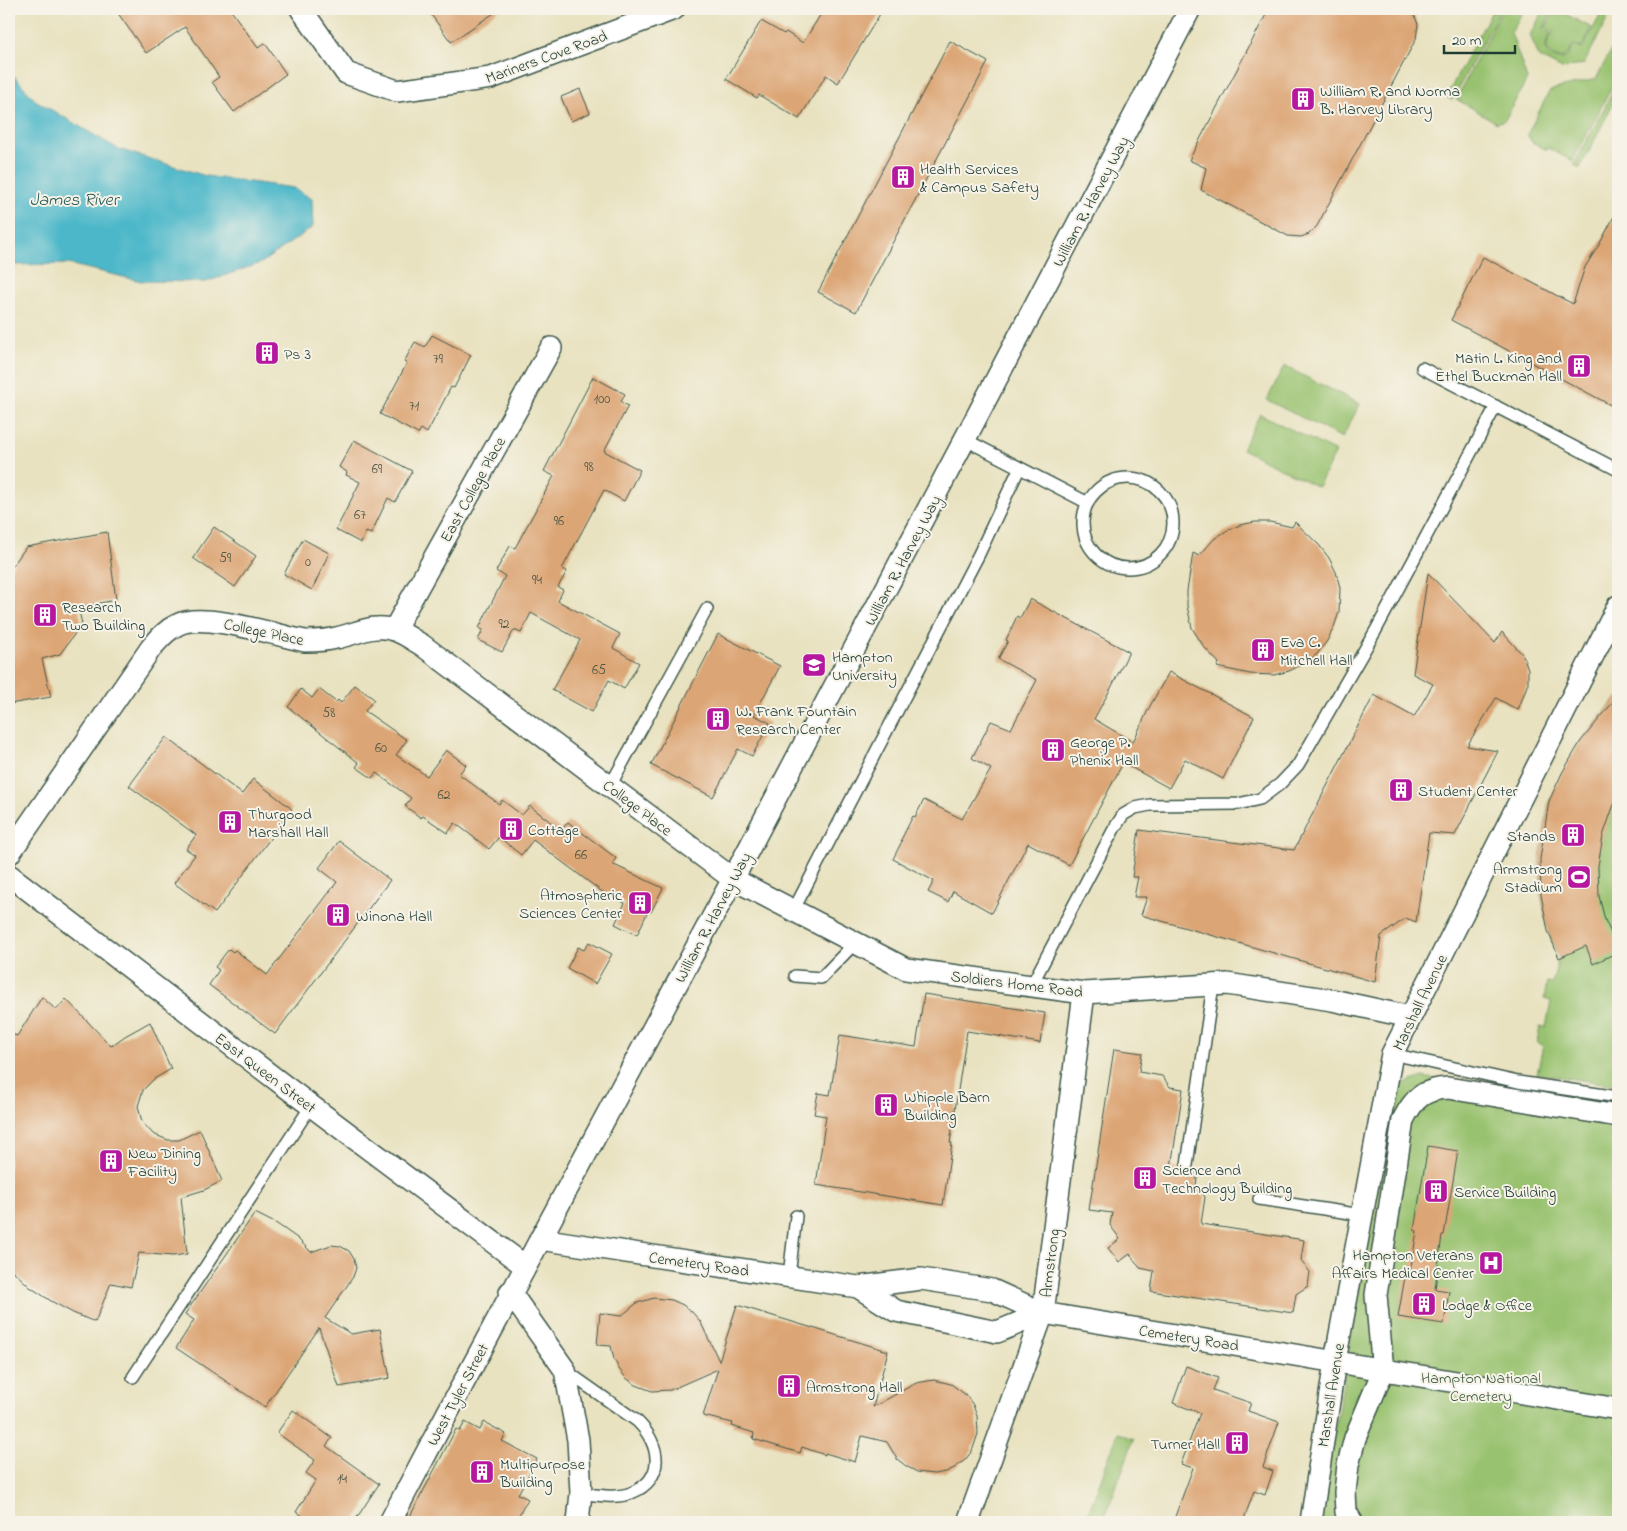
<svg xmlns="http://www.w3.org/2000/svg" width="1627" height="1531" viewBox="0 0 1627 1531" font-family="'Indie Flower',sans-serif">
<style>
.green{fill:#99c26f;stroke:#5c8052}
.water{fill:#4cb7c9;stroke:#367a7e}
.building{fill:#dca575}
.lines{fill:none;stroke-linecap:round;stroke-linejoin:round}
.service-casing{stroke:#3d5649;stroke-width:14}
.minor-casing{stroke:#3d5649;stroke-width:24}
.service{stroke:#fff;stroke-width:11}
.minor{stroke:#fff;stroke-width:21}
.labels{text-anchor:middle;stroke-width:4;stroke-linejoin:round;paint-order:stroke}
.number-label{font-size:14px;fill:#4e5744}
.street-label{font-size:16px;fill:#1f3d34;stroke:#f7f3e8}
.poi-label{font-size:16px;fill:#1f3d34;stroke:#f7f3e8;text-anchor:start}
.park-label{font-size:16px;fill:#3e5e43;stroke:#f7f3e8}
.water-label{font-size:18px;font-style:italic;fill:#2a5c59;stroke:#f7f3e8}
</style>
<rect width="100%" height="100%" fill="#f7f3e8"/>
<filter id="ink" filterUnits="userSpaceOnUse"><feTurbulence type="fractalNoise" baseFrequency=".02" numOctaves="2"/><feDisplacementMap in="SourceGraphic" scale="10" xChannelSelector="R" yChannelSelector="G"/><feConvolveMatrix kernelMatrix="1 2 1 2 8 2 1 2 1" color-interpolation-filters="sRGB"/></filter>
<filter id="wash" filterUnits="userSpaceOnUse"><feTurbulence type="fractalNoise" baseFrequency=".0096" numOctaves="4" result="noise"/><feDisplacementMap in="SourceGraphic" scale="20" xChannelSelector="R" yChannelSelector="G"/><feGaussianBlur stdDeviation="1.12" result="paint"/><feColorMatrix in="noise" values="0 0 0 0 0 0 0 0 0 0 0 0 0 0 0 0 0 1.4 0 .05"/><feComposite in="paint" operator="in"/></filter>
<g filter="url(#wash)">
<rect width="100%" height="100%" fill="#e8e2c0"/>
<path class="green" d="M1493 9H1501L1452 100 1446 97Z
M1503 9H1524L1511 33 1527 79 1505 120 1497 123 1456 99Z
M1544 9H1553L1543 29 1551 33C1549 37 1546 41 1546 45 1545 57 1558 62 1567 57L1574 46 1582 49 1602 12 1609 16 1584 64 1562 69 1539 57 1530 35Z
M1556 9 1592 28 1581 48 1574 44C1571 48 1569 54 1564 57 1555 60 1546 53 1547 44 1548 40 1551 36 1553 32L1545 28Z
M1618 37V75L1573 161 1548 148 1547 150 1532 142 1528 136 1529 131 1549 92 1555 89 1596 79Z
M1618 82V94L1580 168 1574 165Z
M1284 366 1360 404 1342 438 1267 400Z
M1260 414 1336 452 1318 487 1242 449Z
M1618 698V1085L1537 1074 1543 1045 1537 1043 1540 1027H1546L1551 1001 1544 999 1547 982 1552 983 1559 958 1548 931 1541 895 1540 859 1549 801 1581 741 1612 703Z
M1423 1077 1618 1109V1522H1318L1343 1384 1392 1088Z
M1118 1433 1134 1439 1103 1522H1085Z"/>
<path class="water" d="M9 70 35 100 118 149 206 176 294 188 312 199 313 227 261 263 206 282 141 281 68 264 9 265Z"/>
<g id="blocks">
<path class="building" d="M115 9H230L258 48 265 43 286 74 234 112 212 82 219 77 185 27 146 53Z
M427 9H500L451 42Z
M824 9H883L838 83 826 75 799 119 759 95 757 98 726 79 761 21 784 34 786 32 803 43Z
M1269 9H1408L1415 17 1418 24 1416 39 1317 226 1309 234 1301 237 1288 236 1201 190 1206 168 1189 160Z
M950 41 988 62 856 312 818 292Z
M580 89 590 113 571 121 561 97Z
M1618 209V409L1451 320 1483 257 1573 304 1585 267 1599 245Z
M432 335 471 355 454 388 451 387 427 433 421 429 418 434 380 414 407 363 404 362 415 342 425 347Z
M593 377 625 394 621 402 628 406 604 451 640 470 624 501 604 490 562 569 567 571 558 587 563 590 558 601 620 634 613 648 639 663 624 689 609 680 592 712 552 690 580 640 531 613 521 633 514 630 502 652 478 640 483 630 479 628 505 576 496 571 510 546 515 548 554 476 544 471Z
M354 440 412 471 395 502 388 498 371 534 366 532 361 543 336 530 360 482 346 475 347 472 339 467Z
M1255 522H1270L1292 527 1295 522 1319 545 1329 558 1336 572 1340 588 1339 612 1334 627 1327 641 1317 654 1304 664 1289 671 1274 675 1250 674 1217 667 1219 663 1204 647 1192 628 1187 606V591L1193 553 1199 556 1214 539 1226 531 1240 525Z
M214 527 256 556 235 587 193 558Z
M107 532 116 600 78 607 82 624 60 654 42 659 51 697 9 704V571L26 547Z
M303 539 329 553 312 590 284 574Z
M1428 573 1495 643 1502 632 1523 655 1528 669V683L1518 710 1496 698 1467 746 1498 751 1455 835 1429 833 1416 922 1406 918 1381 936 1375 982 1141 915 1147 897H1134L1138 877H1132L1139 830 1294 850 1374 695 1414 717 1433 684 1413 674Z
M1030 599 1129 652 1111 688 1094 719 1133 742 1149 708 1169 672 1254 717 1223 779 1185 759 1169 788 1123 763 1069 865 1028 843 992 913 953 891 948 902 928 892 934 881 893 859 902 841 901 840 913 816 915 817 924 800 962 819 991 769 972 758 991 721 1011 729 1037 680 998 659 1008 641 1006 640 1017 616 1020 618Z
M718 634 780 666 754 715 770 723 752 756 738 749 713 797 651 765Z
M355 685 374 699 365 711 407 740 396 755 427 776 446 750 466 765 459 774 499 804 502 800 522 815 530 806 561 830 568 822 616 858 612 864 663 888 651 912 648 911 637 935 615 924 625 903 601 891 533 840 521 855 499 837 489 849 455 823 448 833 423 816 421 818 405 806 411 798 376 773 372 778 356 767 359 763 288 707 301 689 312 698 319 689 336 702 338 700 341 703Z
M1618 696V797L1613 807 1603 836 1598 866 1599 896 1605 920 1618 948V952L1593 964 1586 946 1559 958 1548 931 1541 895 1540 859 1549 801 1562 773 1581 741Z
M166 737 242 794 253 779 292 809 215 913 174 883 195 855 186 849 196 835 129 786Z
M339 841 390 880 275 1034 209 985 219 970 215 967 229 949 233 952 235 950 267 975 337 882 319 868Z
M589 942 612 954 595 984 567 968 578 947 584 950Z
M924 994 1045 1013 1040 1043 967 1031 950 1143H952L943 1205 816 1185 826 1116 814 1114 818 1093 830 1095 840 1035 916 1047Z
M42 997 56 1010 66 999 111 1046 125 1036 150 1022 171 1069 154 1079 143 1090 138 1106 142 1122 153 1134 168 1140H179L200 1130 222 1181 204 1190 181 1197 187 1254 173 1256 139 1253 131 1287 111 1283 95 1322 73 1313 51 1301 30 1287 9 1267V1033L17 1036Z
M1114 1049 1142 1053 1139 1072 1162 1076 1170 1087 1183 1089 1171 1167 1180 1168 1185 1172 1193 1170 1198 1171 1196 1185 1205 1197 1201 1224 1304 1240 1301 1260 1310 1272 1308 1286 1296 1294 1293 1313 1151 1291 1154 1271 1140 1268 1130 1254 1119 1262 1108 1248 1120 1239 1110 1225 1112 1213 1089 1210Z
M1428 1146 1458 1151 1444 1235H1442L1435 1289 1449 1291 1444 1324 1398 1317 1406 1271 1410 1272 1417 1231 1414 1230Z
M255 1213 277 1224 297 1238 311 1252 331 1245 340 1246 349 1251 354 1259 356 1268 353 1277 325 1318 351 1334 380 1329 390 1378 339 1387 319 1328 265 1407 176 1348 194 1320 185 1314Z
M654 1298 672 1300 683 1305 692 1312 700 1321 719 1361 737 1305 888 1351 873 1407 916 1383 934 1380 951 1384 966 1395 973 1405 977 1416 978 1434 972 1451 965 1460 956 1467 946 1472 934 1474 917 1472 906 1466 897 1459 887 1442 862 1436 855 1462 825 1453V1455L802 1447 800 1453 753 1439 754 1433 732 1426 733 1423 703 1416 718 1369 670 1390 652 1391 636 1385 626 1378 619 1369 614 1359 611 1346 597 1345 600 1313 621 1316 637 1303Z
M1186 1366 1218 1378 1213 1390 1251 1403 1248 1411 1279 1422 1263 1467 1273 1471 1265 1495 1254 1491 1243 1522H1173L1193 1468 1181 1464 1200 1413 1173 1403Z
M293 1410 332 1438 326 1446 379 1484 354 1522H314L296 1512 316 1480 306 1473 315 1460 277 1433Z
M465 1422 480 1430 484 1422 506 1434 502 1441 537 1459 518 1494 528 1499 515 1522H407L456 1429 460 1431Z"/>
</g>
</g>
<g filter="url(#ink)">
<use href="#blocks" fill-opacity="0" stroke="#3d5649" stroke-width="1"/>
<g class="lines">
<defs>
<path id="service" d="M1422 368 1618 470
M966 440 1088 503
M1083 523a45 45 0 1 1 90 0a45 45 0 1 1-90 0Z
M610 786 707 609
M793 911 979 554 1019 469
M795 976 821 978 855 943
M1031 986 1114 829 1123 815 1135 808 1150 805 1238 804 1260 799 1280 784 1298 765 1376 630 1496 406
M1392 1054 1518 1082 1618 1097
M1187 1165 1213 985
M1259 1199 1362 1215
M789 1276 796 1216
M566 1371 637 1421C660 1443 667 1479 631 1493 616 1499 597 1495 581 1493
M133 1377 311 1106"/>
<path id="minor" d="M301 9 346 73 397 91 491 78 674 9
M394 630 551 348
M9 854 151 648C159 639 166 630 177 625 201 611 276 635 305 641 316 641 326 641 336 638 356 634 374 623 394 630 404 633 413 640 422 645L733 879 906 969 1084 993 1227 984 1332 1000 1410 1017
M9 875 282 1084 525 1266
M540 1239 858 1287 921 1279 992 1290 1043 1313 1618 1409
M858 1287 896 1311 997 1332 1043 1313
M510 1292 565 1370 578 1440 581 1493 578 1522
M390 1522C503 1306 620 1092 734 877 887 588 1039 299 1190 9
M968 1522 1043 1313 1084 993
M1311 1522 1335 1361 1392 1054 1618 606
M1352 1522 1346 1512 1345 1492 1348 1465 1355 1438 1383 1371 1376 1295 1403 1120C1414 1098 1424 1089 1448 1088L1618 1116"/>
</defs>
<use href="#service" class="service-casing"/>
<use href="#minor" class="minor-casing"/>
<use href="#service" class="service"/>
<use href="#minor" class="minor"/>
</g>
</g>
<defs>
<symbol id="building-square" viewBox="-11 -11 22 22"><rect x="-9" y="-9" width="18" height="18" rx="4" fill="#b5179e" stroke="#f7f3e8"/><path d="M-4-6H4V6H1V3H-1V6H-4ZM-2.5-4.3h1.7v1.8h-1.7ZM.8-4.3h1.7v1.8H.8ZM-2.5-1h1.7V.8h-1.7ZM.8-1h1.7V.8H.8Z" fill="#fff"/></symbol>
<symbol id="university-square" viewBox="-11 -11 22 22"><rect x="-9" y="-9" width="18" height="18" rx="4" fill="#b5179e" stroke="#f7f3e8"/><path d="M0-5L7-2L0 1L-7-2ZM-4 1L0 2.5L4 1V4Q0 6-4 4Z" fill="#fff"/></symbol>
<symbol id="stadium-square" viewBox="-11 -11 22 22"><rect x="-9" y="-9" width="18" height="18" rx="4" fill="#b5179e" stroke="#f7f3e8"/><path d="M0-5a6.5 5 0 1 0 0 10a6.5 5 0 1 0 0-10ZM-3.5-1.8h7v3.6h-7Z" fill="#fff"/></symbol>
<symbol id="hospital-square" viewBox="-11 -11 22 22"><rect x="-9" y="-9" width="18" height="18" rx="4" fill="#b5179e" stroke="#f7f3e8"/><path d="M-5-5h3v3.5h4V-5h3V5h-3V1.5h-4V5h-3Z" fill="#fff"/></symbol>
</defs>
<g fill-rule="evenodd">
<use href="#building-square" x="1289" y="85" width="28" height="28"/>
<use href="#building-square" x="889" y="163" width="28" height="28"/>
<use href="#building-square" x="253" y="339" width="28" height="28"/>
<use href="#building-square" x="1565" y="352" width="28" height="28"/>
<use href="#building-square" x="31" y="601" width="28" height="28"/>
<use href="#building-square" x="1249" y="636" width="28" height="28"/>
<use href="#university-square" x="800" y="651" width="28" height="28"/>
<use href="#building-square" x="704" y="705" width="28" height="28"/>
<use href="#building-square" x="1039" y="736" width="28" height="28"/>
<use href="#building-square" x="1387" y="776" width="28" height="28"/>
<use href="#building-square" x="216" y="808" width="28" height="28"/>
<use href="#building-square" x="497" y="815" width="28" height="28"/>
<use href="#building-square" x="1559" y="821" width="28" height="28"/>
<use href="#stadium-square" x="1565" y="863" width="28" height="28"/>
<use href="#building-square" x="626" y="889" width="28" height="28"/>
<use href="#building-square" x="324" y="901" width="28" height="28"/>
<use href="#building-square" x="872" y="1091" width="28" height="28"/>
<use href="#building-square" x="97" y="1147" width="28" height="28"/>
<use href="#building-square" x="1131" y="1164" width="28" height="28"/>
<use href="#building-square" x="1422" y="1177" width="28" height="28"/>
<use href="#hospital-square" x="1477" y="1249" width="28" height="28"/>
<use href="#building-square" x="1410" y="1290" width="28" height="28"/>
<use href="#building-square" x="775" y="1372" width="28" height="28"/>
<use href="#building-square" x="1223" y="1429" width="28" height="28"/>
<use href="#building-square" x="468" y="1458" width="28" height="28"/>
</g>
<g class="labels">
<g class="number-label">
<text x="438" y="363">79</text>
<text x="602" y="403">100</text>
<text x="414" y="410">71</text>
<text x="589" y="471">98</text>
<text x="377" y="473">69</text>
<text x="360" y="519">67</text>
<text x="559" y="525">96</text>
<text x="225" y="562">59</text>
<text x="308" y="566">0</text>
<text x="537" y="584">94</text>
<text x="504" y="628">92</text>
<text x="599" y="674">65</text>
<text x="329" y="717">58</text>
<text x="381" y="752">60</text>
<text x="444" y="799">62</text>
<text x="581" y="859">66</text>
<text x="342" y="1483">14</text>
</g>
<g class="street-label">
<text transform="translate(546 56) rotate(-20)" y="6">Mariners Cove Road</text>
<text transform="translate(1090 201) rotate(-62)" y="6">William R. Harvey Way</text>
<text transform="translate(472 489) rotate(-61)" y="6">East College Place</text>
<text transform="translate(902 560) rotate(-62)" y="6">William R. Harvey Way</text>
<text transform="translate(264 631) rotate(12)" y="6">College Place</text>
<text transform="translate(638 807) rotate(37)" y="6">College Place</text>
<text transform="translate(712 917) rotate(-62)" y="6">William R. Harvey Way</text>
<text transform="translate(1017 983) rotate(7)" y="6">Soldiers Home Road</text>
<text transform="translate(1419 1002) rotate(-64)" y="6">Marshall Avenue</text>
<text transform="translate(266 1072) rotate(37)" y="6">East Queen Street</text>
<text transform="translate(699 1263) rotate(8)" y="6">Cemetery Road</text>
<text transform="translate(1049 1263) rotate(-83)" y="6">Armstrong</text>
<text transform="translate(1189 1337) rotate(9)" y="6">Cemetery Road</text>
<text transform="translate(457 1394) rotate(-62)" y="6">West Tyler Street</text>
<text transform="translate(1330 1395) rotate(-81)" y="6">Marshall Avenue</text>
</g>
<g class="poi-label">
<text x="1320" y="96">William R. and Norma<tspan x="1320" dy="18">B. Harvey Library</tspan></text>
<text x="920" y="174">Health Services<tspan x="920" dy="18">&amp; Campus Safety</tspan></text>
<text x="284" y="359">Ps 3</text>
<text x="1562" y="363" text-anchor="end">Matin L. King and<tspan x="1562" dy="18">Ethel Buckman Hall</tspan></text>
<text x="62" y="612">Research<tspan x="62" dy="18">Two Building</tspan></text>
<text x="1280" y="647">Eva C.<tspan x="1280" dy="18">Mitchell Hall</tspan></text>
<text x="832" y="662">Hampton<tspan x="832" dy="18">University</tspan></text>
<text x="736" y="716">W. Frank Fountain<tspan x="736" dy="18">Research Center</tspan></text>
<text x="1070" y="747">George P.<tspan x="1070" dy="18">Phenix Hall</tspan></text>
<text x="1418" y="796">Student Center</text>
<text x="248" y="819">Thurgood<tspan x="248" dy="18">Marshall Hall</tspan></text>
<text x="528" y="835">Cottage</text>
<text x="1556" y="841" text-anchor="end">Stands</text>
<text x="1562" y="874" text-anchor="end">Armstrong<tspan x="1562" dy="18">Stadium</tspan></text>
<text x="622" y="900" text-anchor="end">Atmospheric<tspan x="622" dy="18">Sciences Center</tspan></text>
<text x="356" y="921">Winona Hall</text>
<text x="904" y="1102">Whipple Barn<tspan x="904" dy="18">Building</tspan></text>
<text x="128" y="1158">New Dining<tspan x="128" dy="18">Facility</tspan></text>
<text x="1162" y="1175">Science and<tspan x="1162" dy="18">Technology Building</tspan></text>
<text x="1454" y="1197">Service Building</text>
<text x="1474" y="1260" text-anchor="end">Hampton Veterans<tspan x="1474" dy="18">Affairs Medical Center</tspan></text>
<text x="1442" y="1310">Lodge &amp; Office</text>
<text x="806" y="1392">Armstrong Hall</text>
<text x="1220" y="1449" text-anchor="end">Turner Hall</text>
<text x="500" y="1469">Multipurpose<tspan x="500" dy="18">Building</tspan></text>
</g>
<g class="park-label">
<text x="1481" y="1383">Hampton National<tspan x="1481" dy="18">Cemetery</tspan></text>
</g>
<g class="water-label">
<text x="74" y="205">James River</text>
</g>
</g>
<rect width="1627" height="1531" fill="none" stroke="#f7f3e8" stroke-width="30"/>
<path d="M1444 45v8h71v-8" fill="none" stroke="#1f3d34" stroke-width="2.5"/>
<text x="1452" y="45" font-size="15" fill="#1f3d34" stroke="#f7f3e8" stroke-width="4" paint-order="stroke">20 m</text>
</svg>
